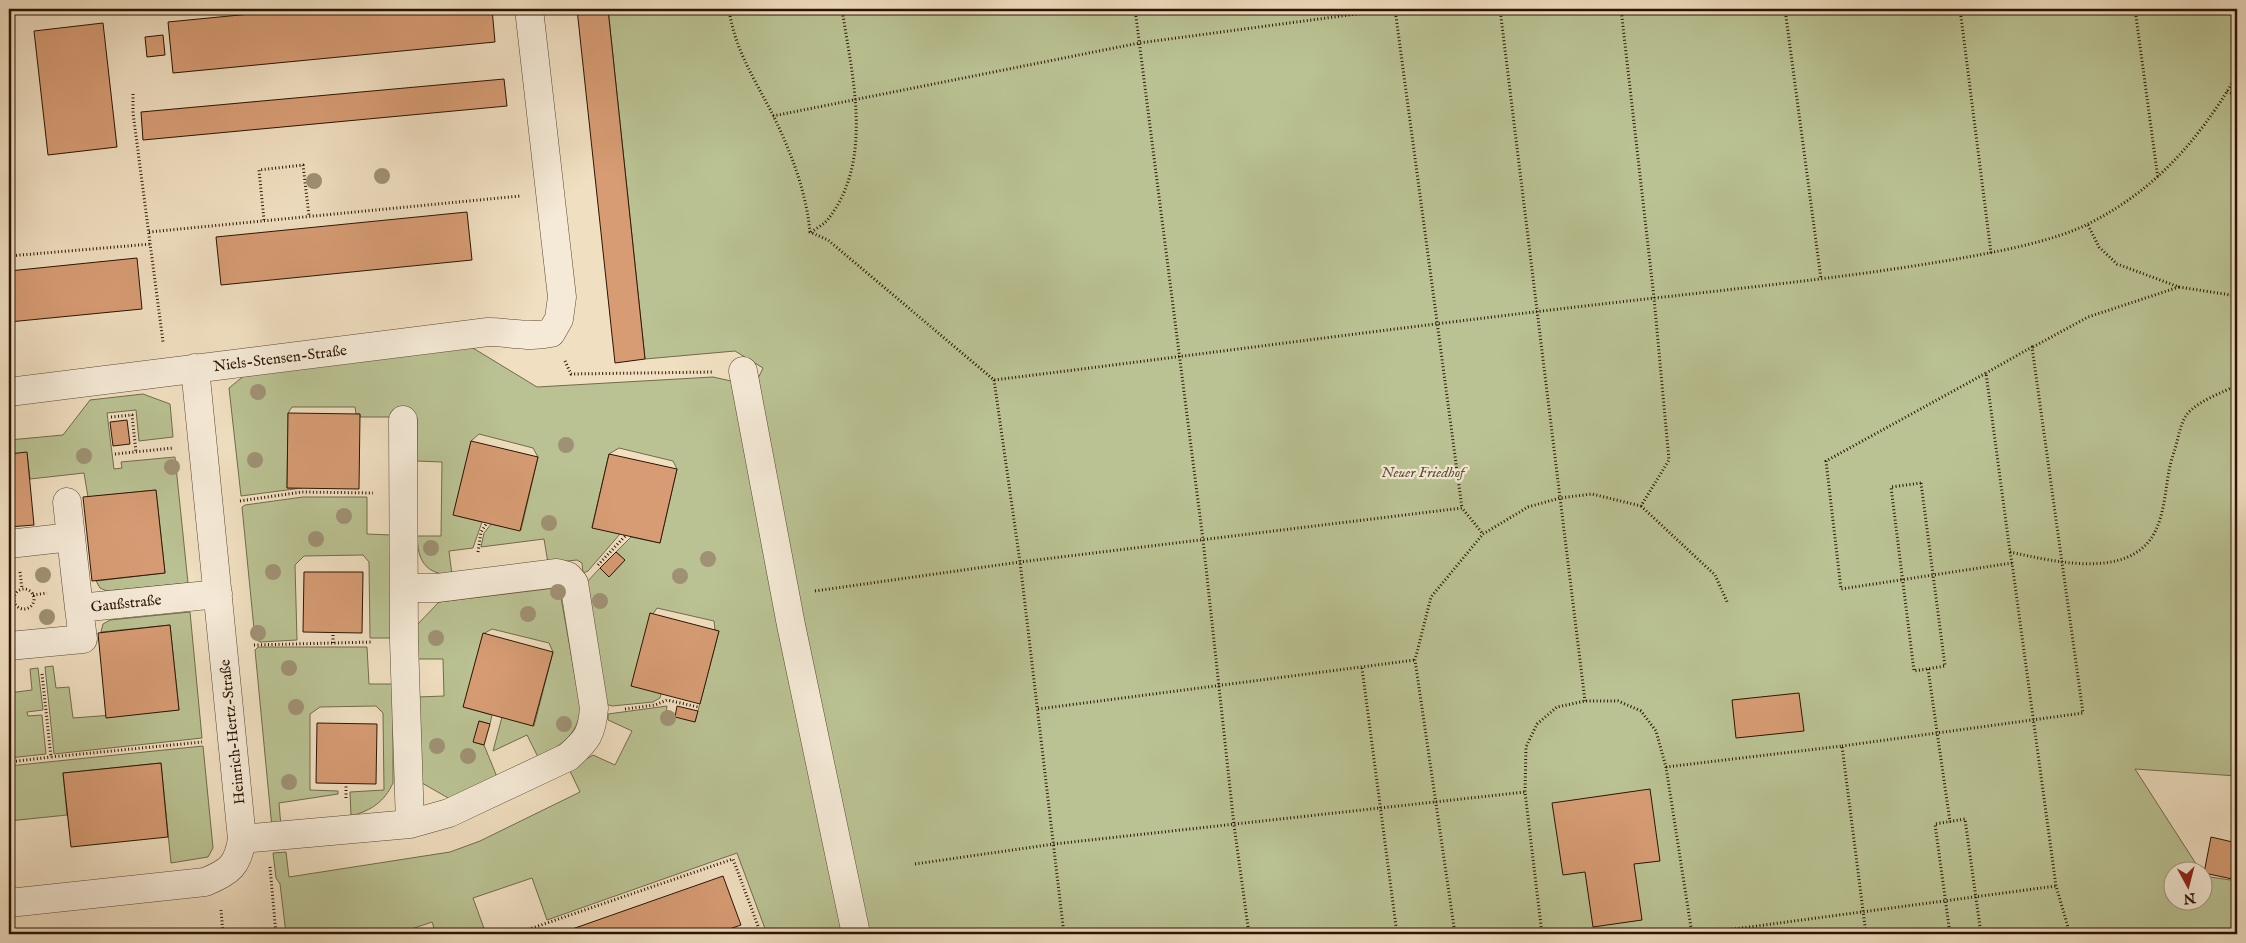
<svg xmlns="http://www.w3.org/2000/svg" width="2246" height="943" viewBox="0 0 2246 943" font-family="'IM FELL English',serif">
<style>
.green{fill:#bac293;stroke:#726b4b}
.building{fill:#d79c74;stroke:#2b1403}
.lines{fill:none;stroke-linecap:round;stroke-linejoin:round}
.minor-casing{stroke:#5c4732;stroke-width:29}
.path{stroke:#2b1403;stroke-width:3;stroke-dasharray:1 2.5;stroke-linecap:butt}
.minor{stroke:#f5ead7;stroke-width:28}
.tree{fill:#9f9174}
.labels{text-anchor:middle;stroke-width:4.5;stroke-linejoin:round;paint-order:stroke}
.street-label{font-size:15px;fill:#2b1403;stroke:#f5ead7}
.park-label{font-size:15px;font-style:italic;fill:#5d5135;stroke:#f5ead7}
</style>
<rect width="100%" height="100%" fill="#f0dfc1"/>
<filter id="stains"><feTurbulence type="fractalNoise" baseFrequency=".004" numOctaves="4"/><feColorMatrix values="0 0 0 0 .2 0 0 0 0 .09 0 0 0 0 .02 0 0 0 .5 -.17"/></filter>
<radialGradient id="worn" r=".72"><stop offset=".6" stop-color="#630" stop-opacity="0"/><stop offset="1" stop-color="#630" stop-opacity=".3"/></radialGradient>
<path class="green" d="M608 9H2237V776L2135 769 2200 870H2174V900H2204V876L2237 881V934H867L755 385 763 368 735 351 645 359Z
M468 345 537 387 713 377 731 381 736 386 849 934H767L737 853 547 920 532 878 473 898 486 934H436L432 922 397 934H372L371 932 365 934H286L280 884 276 878 273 853 286 852 289 877 450 852 480 841 580 792 569 769 593 755 615 765 632 731 608 720V714L667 706 666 714 695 722 719 631 715 630 714 621 657 608 653 614 650 613 661 694 660 698 653 702 612 706 606 704 585 584 600 568 610 576 625 560 616 552 631 537 660 543 677 469 673 461 619 448 609 454 592 527 620 534 588 571 583 573 582 563 577 560 548 563 544 539 481 547 484 533 491 524 521 530 538 457 533 448 479 434 471 441 454 515 482 522 473 548 449 551 452 575C425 574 418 561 417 536H441L442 462 417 461V417H360V414H356L355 407H292L288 413 287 488H302L241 496 229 388 245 375Z
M143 394 170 404 173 437 139 441 136 410 107 413 114 469 122 468 121 462 175 457 188 583 107 591 100 588 96 581 165 573 156 490 88 497 84 473 30 479 27 453 9 454V440L63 435 90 400Z
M303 497H367V534L391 535 392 638H370L369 562 363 555 304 556 295 565 297 640 260 642 255 639 242 507 245 505Z
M555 588 560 592 581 710C576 736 561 746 538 757L527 735 493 751 502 717 534 726 553 652 549 643 492 629 483 634 464 707 492 715 490 724 479 721 474 742 484 745 497 777 450 799 422 783 418 697 444 696 443 659H417L415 627 439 602Z
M190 612 202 738 54 754 45 667 53 666 56 688 69 687 73 718 179 710 170 625 101 632 103 624 110 620Z
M258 647H367L369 684H393V783C384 802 372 810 351 816L350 792 384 790 383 713 376 706 320 707 310 714V790L338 791V794L279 803 281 827 272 828 255 650Z
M38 668 43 710 27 712 28 716 42 715 46 754 9 758V693L32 690 30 669Z
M203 746 213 848 208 857 171 863 161 763 63 773 67 815 9 821V766Z"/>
<path class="building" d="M301 9H492L495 42 173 73 168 22Z
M577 9H608L645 359 615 363Z
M103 23 117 147 48 155 34 31Z
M163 35 165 55 147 57 145 37Z
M504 79 507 106 143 140 141 112Z
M467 212 472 260 221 285 216 237Z
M137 258 142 309 9 322V271Z
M288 413 360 414 359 489 287 488Z
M127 420 130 444 113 446 110 422Z
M471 441 538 457 520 531 453 515Z
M27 452 34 525 9 527V454Z
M609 454 677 469 660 543 592 528Z
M156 490 165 573 92 581 83 497Z
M616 552 625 560 609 577 600 568Z
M304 572H363L362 633 303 632Z
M650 613 719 631 700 704 631 686Z
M170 625 179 710 106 718 98 633Z
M483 633 553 652 533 726 463 707Z
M1799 693 1804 731 1736 738 1732 700Z
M677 706 698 711 695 722 675 717Z
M479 721 490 724 484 745 473 742Z
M317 723 377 724 376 784 316 783Z
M161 763 168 837 71 847 63 773Z
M1650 789 1660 861 1634 864 1642 920 1593 927 1585 872 1563 875 1552 803Z
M2211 837 2237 843V880L2204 873Z
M723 876 741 925 715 934H558Z"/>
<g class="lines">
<defs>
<path id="minor" d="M743 371 791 625 856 934
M9 392 488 332C509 332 530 338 551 333L559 319 562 297 529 9
M403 420 404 641 410 824
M67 502 79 608
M9 544 71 537
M9 646 83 639 79 608 218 594
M242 839 410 824 449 813 568 757C587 740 592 734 594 708L574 583 568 576 557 573 437 588H404
M9 903 205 882C230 872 238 865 242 839L195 368"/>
</defs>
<use href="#minor" class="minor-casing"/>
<path class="path" d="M729 9C734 48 755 80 773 115 791 152 806 191 810 232L828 240 994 380C1220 352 1446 321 1673 296 1769 285 1866 275 1962 258 2001 251 2055 241 2090 223 2157 189 2200 138 2237 75
M1135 9 1203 540 1234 825 1249 934
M1395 9 1462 508
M1500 9 1585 701
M1785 9 1821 279
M1960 9 1991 253
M2135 9 2158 179
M2227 91 2237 96
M133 94V113L163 342
M773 116 1139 43 1394 9
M264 220 259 170 303 165 309 216
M2088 225 2099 247 2117 264 2179 287 2237 296
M149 232 520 196
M811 232C817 228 825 224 829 218 874 159 852 76 842 9
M9 256 151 244
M2033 347 2088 317 2179 287
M565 361 571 374 713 372
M994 380 1020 562 1064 934
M111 417 132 415 136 452
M115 454 173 448
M1921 483 1945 666 1914 671 1891 487Z
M240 501 302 492 373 493
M1641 506 1715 575 1728 604
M478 552 481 532 487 523
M2010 552C2057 562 2142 584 2160 519 2167 497 2166 474 2174 452 2178 441 2180 422 2188 413 2200 400 2222 393 2237 385
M2012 563 1841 589 1826 461 1986 373 2010 552 2012 563 2056 886 2070 934
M598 565 626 535
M20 572 22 589
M14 599a10 10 0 1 1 20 0a10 10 0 1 1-20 0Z
M815 591 1020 562 1462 508 1483 534
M33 595 47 593
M333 643V632
M254 645 373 642
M1362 668 1397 934
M1928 669 1950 822
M42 674 51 757 202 742
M625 709 655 705 667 700 698 707
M1038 709 1415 660
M1842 746 2083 713 2032 347 1986 373
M9 762 51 757
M1666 767 1842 746 1866 934
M346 783V798
M915 864 1054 844 1525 792
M270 867 276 934
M221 910 223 934
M515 934 733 859 761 934
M1455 934 1415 660 1431 597 1483 534 1528 507 1560 498 1592 494 1641 506 1669 460 1654 298 1621 9
M1542 934 1525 792 1526 747 1537 724 1557 707 1585 701H1618L1641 711 1656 731 1666 767 1692 934
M1697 934 2056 886
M1950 934 1935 824 1965 819 1981 934"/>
<use href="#minor" class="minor"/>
</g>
<g class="tree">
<circle cx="382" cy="176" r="8"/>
<circle cx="314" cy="181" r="8"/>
<circle cx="258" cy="392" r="8"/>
<circle cx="566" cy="445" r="8"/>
<circle cx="84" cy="456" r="8"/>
<circle cx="255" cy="460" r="8"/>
<circle cx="172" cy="467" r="8"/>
<circle cx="344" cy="516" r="8"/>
<circle cx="549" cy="523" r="8"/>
<circle cx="316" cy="539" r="8"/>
<circle cx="431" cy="548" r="8"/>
<circle cx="708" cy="559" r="8"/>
<circle cx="273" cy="572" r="8"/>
<circle cx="43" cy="575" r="8"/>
<circle cx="680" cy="576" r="8"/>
<circle cx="558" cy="592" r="8"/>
<circle cx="600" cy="601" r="8"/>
<circle cx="528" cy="614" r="8"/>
<circle cx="47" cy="617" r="8"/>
<circle cx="258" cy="633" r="8"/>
<circle cx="436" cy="638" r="8"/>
<circle cx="289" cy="668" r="8"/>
<circle cx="296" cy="707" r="8"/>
<circle cx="668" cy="718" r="8"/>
<circle cx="564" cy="724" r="8"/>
<circle cx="437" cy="746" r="8"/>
<circle cx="468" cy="756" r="8"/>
<circle cx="289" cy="782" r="8"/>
</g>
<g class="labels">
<g class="street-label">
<text transform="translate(280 358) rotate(-7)" y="5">Niels-Stensen-Straße</text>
<text transform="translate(126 603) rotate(-6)" y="5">Gaußstraße</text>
<text transform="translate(232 732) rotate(-96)" y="5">Heinrich-Hertz-Straße</text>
</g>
<g class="park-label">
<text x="1423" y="477">Neuer Friedhof</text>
</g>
</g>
<rect width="2246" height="943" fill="none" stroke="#f0dfc1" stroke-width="30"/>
<rect x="10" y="10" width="2226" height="923" fill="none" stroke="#2b1403" stroke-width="2.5"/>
<rect x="15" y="15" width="2216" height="913" fill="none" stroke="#2b1403"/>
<g transform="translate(2188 886) rotate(173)"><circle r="24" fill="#f5ead7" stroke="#a49482"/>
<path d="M0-4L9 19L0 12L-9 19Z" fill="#8f2418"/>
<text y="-8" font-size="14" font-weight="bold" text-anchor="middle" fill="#2b1403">N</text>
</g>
<rect width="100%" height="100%" filter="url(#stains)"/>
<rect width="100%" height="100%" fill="url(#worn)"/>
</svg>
